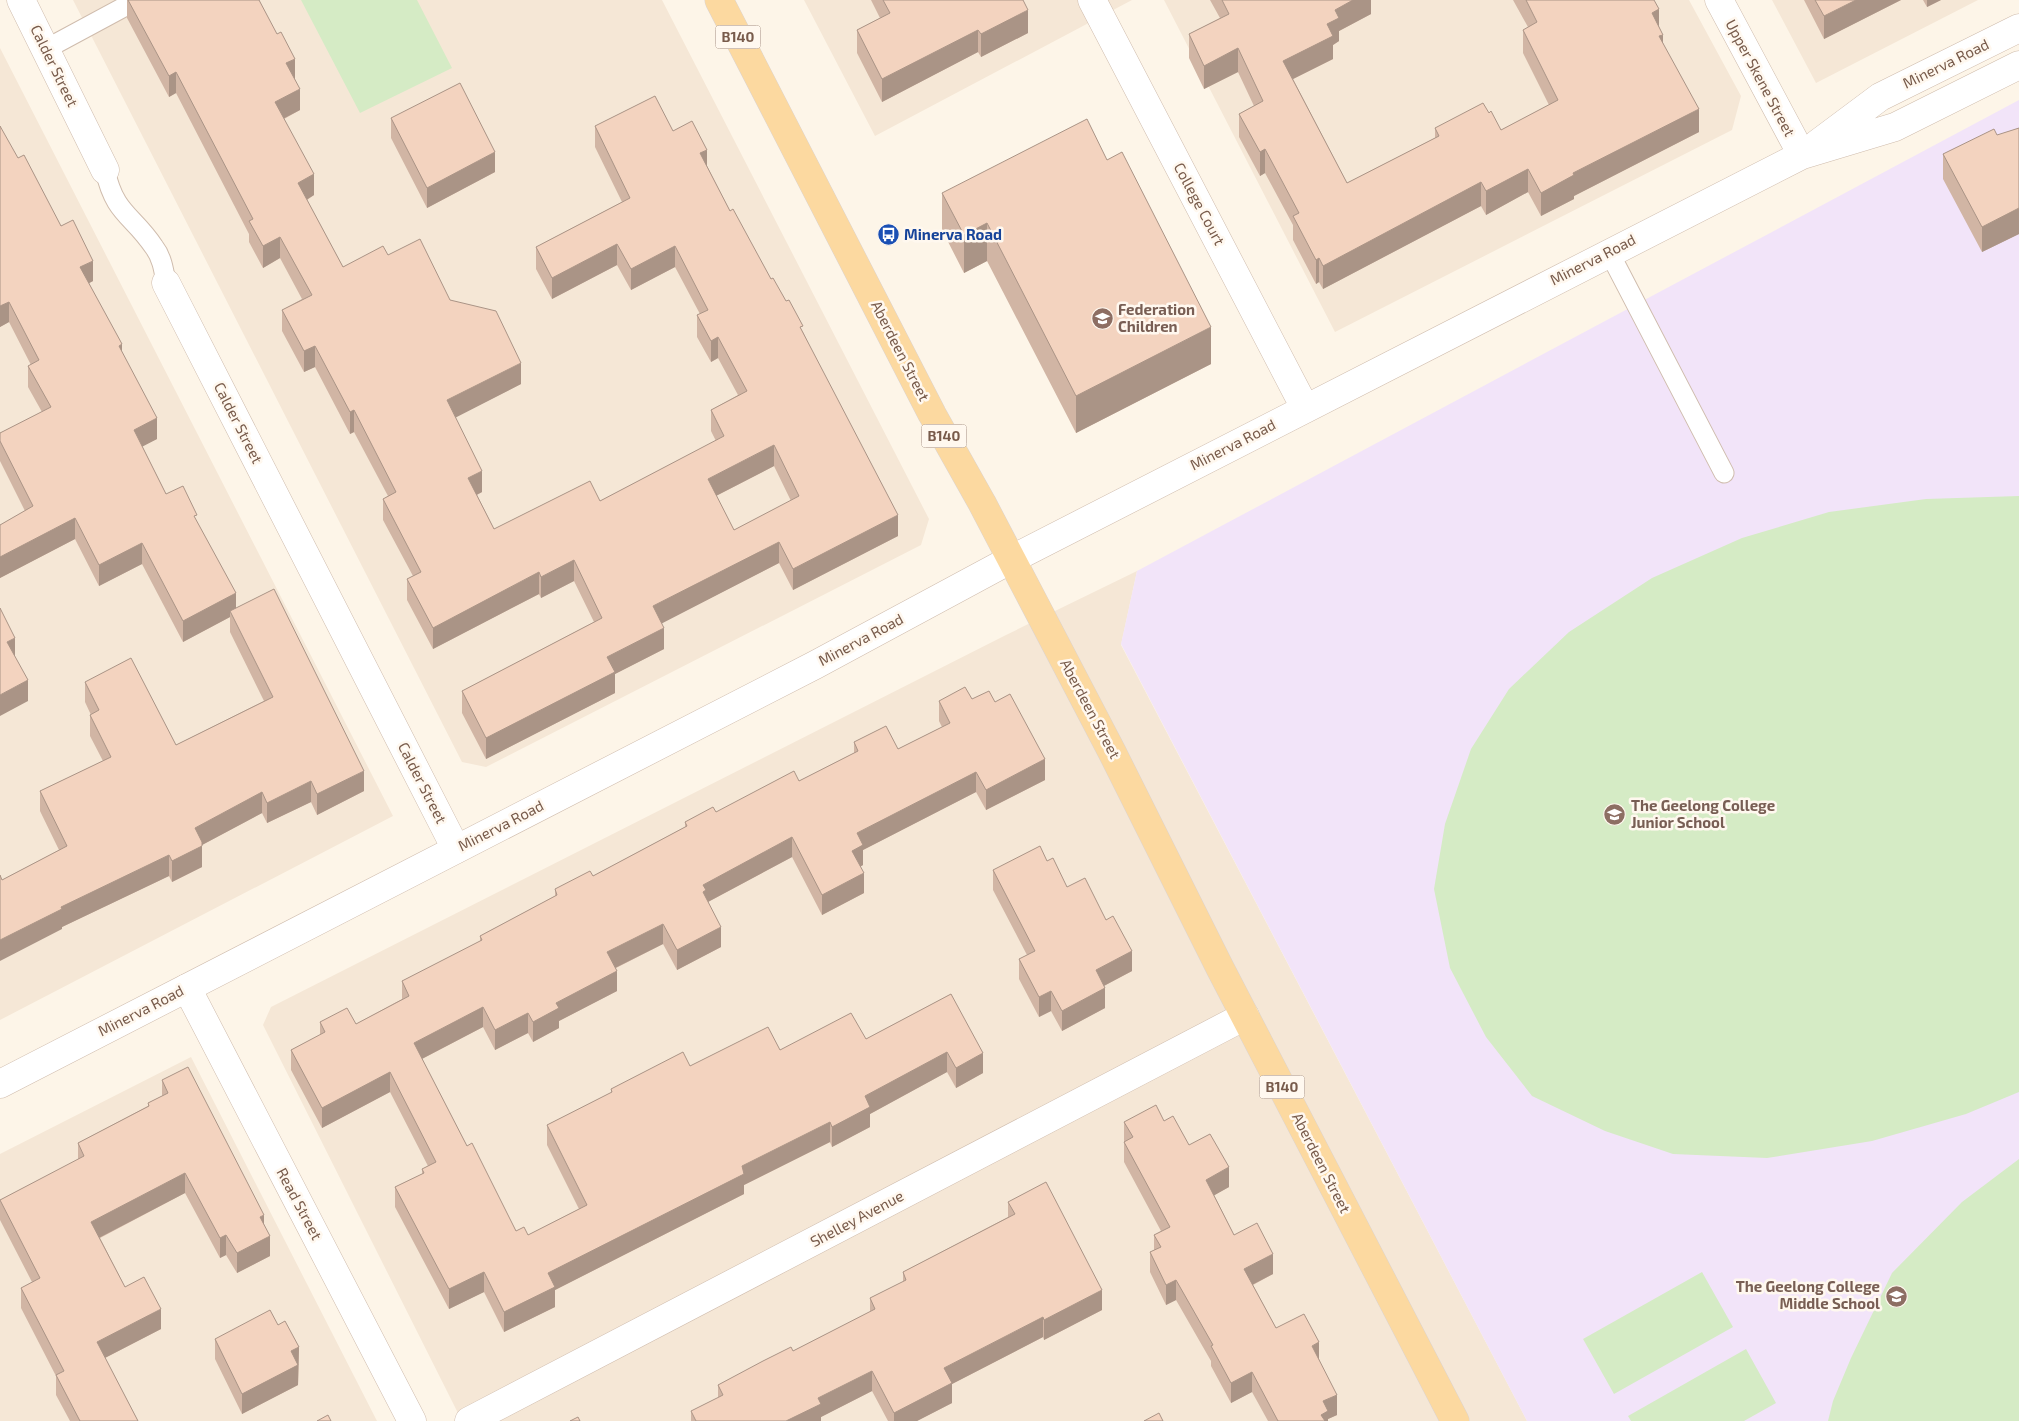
<svg xmlns="http://www.w3.org/2000/svg" width="2019" height="1421" viewBox="0 0 2019 1421" font-family="'Exo 2',sans-serif">
<style>
.residential{fill:#f5e7d6}
.education{fill:#f2e4f9}
.green{fill:#d5ebc5}
.lines{fill:none;stroke-linecap:round;stroke-linejoin:round}
.service-casing{stroke:#cfbcad;stroke-width:21}
.minor-casing{stroke:#cfbcad;stroke-width:29}
.tertiary-casing{stroke:#cfbcad;stroke-width:29}
.primary-casing{stroke:#dcd4d0;stroke-width:29}
.service{stroke:#fff;stroke-width:19}
.minor{stroke:#fff;stroke-width:28}
.tertiary{stroke:#fff;stroke-width:28}
.primary{stroke:#fcd9a0;stroke-width:28}
.wall{fill:#d1b5a4;fill-rule:evenodd}
.shaded-wall{fill:#aa9486}
.building{fill:#f3d3bf;stroke:#aa9486;fill-rule:evenodd}
.labels{text-anchor:middle;stroke-width:5;stroke-linejoin:round;paint-order:stroke}
.shield{fill:#fff8ef;stroke:#a08a7c;stroke-width:1}
.shield-label{font-size:14px;font-weight:bold;fill:#785b4b}
.street-label{font-size:15px;fill:#785b4b;stroke:#fff8ef}
.transit-label{font-size:15px;font-weight:bold;fill:#164399;stroke:#fff8ef;text-anchor:start}
.education-label{font-size:15px;font-weight:bold;fill:#785e54;stroke:#fff8ef;text-anchor:start}
</style>
<rect width="100%" height="100%" fill="#fdf5e8"/>
<path class="residential" d="M73 0H662L929 519 921 545 486 767 462 762Z
M804 0H1132L875 136Z
M1164 0H1689L1741 96 1732 130 1335 332Z
M1772 0H1978L1816 83Z
M0 48 393 816 0 1020Z
M1137 571 1121 645 1527 1421H462L263 1025 271 1007 1006 635Z
M191 1057 377 1421H0V1154Z"/>
<path class="education" d="M2019 100V1421H1527L1121 644 1137 571Z"/>
<path class="green" d="M301 0H417L452 68 360 113Z
M2019 496V1092L1966 1114 1872 1141 1767 1158 1673 1154 1605 1131 1532 1096 1486 1037 1450 968 1434 889 1445 824 1471 749 1509 689 1569 632 1652 578 1742 538 1829 512 1926 499Z
M2019 1159V1421H1828L1833 1401 1851 1358 1892 1273 1962 1202Z
M1702 1272 1733 1327 1614 1394 1583 1339Z
M1746 1349 1776 1403 1744 1421H1631L1628 1416Z"/>
<g class="lines">
<defs>
<path id="service" d="M46 49 137 0
M105 170C115 215 132 214 154 247 162 257 164 271 166 283
M1609 252 1724 473"/>
<path id="minor" d="M21 0 105 170
M1092 0 1305 408
M1719 0 1802 155
M1817 144 1880 97 2019 28
M166 283 456 849
M1010 560 1802 155 1895 127 2019 65
M187 988 412 1421
M469 1421 1245 1016"/>
<path id="tertiary" d="M0 1084 815 665 1010 560"/>
<path id="primary" d="M719 0 932 414 982 503 1112 752 1220 968 1455 1421"/>
</defs>
<use href="#service" class="service-casing"/>
<use href="#minor" class="minor-casing"/>
<use href="#tertiary" class="tertiary-casing"/>
<use href="#primary" class="primary-casing"/>
<use href="#service" class="service"/>
<use href="#minor" class="minor"/>
<use href="#tertiary" class="tertiary"/>
<use href="#primary" class="primary"/>
</g>
<path class="wall" d="M127 0H259L295 79 300 110 284 119 314 195 307 200 343 267 388 255 450 300 521 384 455 417 482 492 477 495 494 529 600 501 716 441 711 431V410L738 395 718 358 711 362 697 337V315L700 314 675 267 631 290 617 265 552 299 536 269V247L622 202 595 147V126L673 131 707 166 730 211 803 332 898 536 793 590 779 563 661 623 664 649 615 674V693L486 759 462 713V691L594 622 574 581 541 598 539 594 433 649 407 600V579L413 576 383 520V499L388 496 354 432 350 434 315 367 304 372 282 331V310L302 299 280 258 263 268 249 242V234L176 93 169 97 127 18ZM774 466 791 501 734 530 716 496Z
M871 0H1023L1028 33 981 57 978 52 882 102 857 53V30L880 18Z
M1210 0H1371V14L1339 31V41L1333 45V59L1293 79 1347 183 1435 138V128L1489 113 1501 130 1549 105 1523 53V30L1528 27 1513 0H1654L1659 27 1663 43 1699 132 1574 196V199L1541 216 1528 192 1486 215 1481 206 1323 289 1319 282 1316 284 1293 240V225L1265 173 1260 176 1239 137V114L1254 106 1238 72 1204 89 1189 58V34L1220 18Z
M1804 0H1901L1824 39Z
M1923 0H1941L1927 7Z
M391 118 495 172 427 208 391 138Z
M2019 128V234L1982 252 1943 179V154Z
M18 158 61 226 93 281 89 283 122 352 157 439 142 446 166 494 197 522 236 608 364 791 317 815 311 802 267 823 262 813 202 845V867L172 882 169 876 62 927V929L2 880 59 850 40 811V791L103 761 90 736V715H91L85 702V682L176 745 264 701 230 632V617L183 642 142 564 99 586 75 539 0 578V525L25 511 0 461V433L42 412 28 387V366L31 365 9 322 0 327Z
M942 193 1211 364 1076 433 987 261 964 273 942 230Z
M972 699 995 702 1045 780 986 810 976 792 863 850V865L860 867 864 893 822 915 792 857 708 902 721 947 677 970 663 944 616 968 617 991 559 1021V1028L533 1042 528 1033 495 1050 483 1027 422 1059 467 1146 516 1231 528 1235 579 1209 547 1145V1125L611 1093V1089L690 1066 780 1050 866 1039 951 994 983 1073 956 1088 947 1072 870 1114V1127L832 1147 830 1142 744 1185V1194L555 1290V1307L504 1332 484 1292 449 1309 395 1207V1187L422 1174V1169L428 1166 390 1092 322 1128 291 1070V1050L320 1035V1022L356 1024 402 999V981L480 942V936L555 896V889L593 876 685 827V822L716 812 799 781 854 753V742L898 749 942 727 939 721V701Z
M1047 861 1132 971 1104 986 1105 1008 1062 1031 1051 1011 1039 1017 1019 979V959L1027 955 993 890V870Z
M162 1080 264 1224 270 1256 237 1273 226 1255 220 1258 185 1193 100 1238 125 1287 161 1329 105 1358 138 1421H70L56 1395V1376L21 1308V1288L32 1282 0 1220V1200L78 1160V1143L148 1106V1103L162 1096Z
M1164 1121 1189 1145 1229 1187 1214 1195 1234 1235 1273 1274 1253 1285 1276 1328 1319 1359 1337 1415 1328 1419V1421H1268L1252 1392 1231 1403 1211 1366V1361L1176 1300 1166 1305 1150 1272V1252L1154 1250V1235L1161 1231 1124 1162V1122Z
M1008 1202 1102 1310 1044 1340 1043 1337 952 1384V1403L917 1421H888L872 1391 821 1417V1421L718 1397V1385L793 1351 870 1312V1298L903 1282V1272L1008 1217Z
M278 1325 299 1347 298 1385 242 1414 215 1359V1339Z
M691 1411 696 1421H691Z"/>
<path class="shaded-wall" d="M1353 0H1371V14L1339 31V41L1333 45V59L1283 84V61L1327 24 1335 10Z
M1856 0H1901L1824 39V16Z
M1927 0H1941L1927 7Z
M1659 9V33L1652 13Z
M1028 10V33L981 57V34Z
M978 30V52L882 102V79Z
M1663 35V58L1659 36Z
M1238 48V72L1204 89V66Z
M295 59V80L286 63Z
M176 72V93L169 97V76Z
M300 89V110L275 123V102Z
M1699 109V132L1574 196V199L1541 216V193L1573 173Z
M1265 149V173L1260 176V152Z
M707 150V171L700 153Z
M495 152V172L427 208V188Z
M1528 169V192L1486 215V191Z
M314 174V195L298 205V183Z
M1481 182V206L1323 289V266Z
M2019 208V234L1982 252V227Z
M987 223V261L964 273V235Z
M280 237V258L263 268V246Z
M617 244V265L552 299V278Z
M675 246V267L631 290V269Z
M1319 258V282L1316 284V260Z
M93 261V281L80 288V267Z
M9 302V322L0 327V306Z
M1211 327V364L1076 433V396Z
M718 337V358L711 362V341Z
M122 344V365L119 346Z
M315 346V367L304 372V351Z
M521 363V384L447 422V400Z
M354 410V432L350 434V412Z
M157 418V439L134 451V430Z
M774 445V466L708 500V479Z
M482 471V492L468 499V478Z
M898 515V536L793 590V569Z
M75 518V539L0 578V557Z
M779 542V563L653 628V606Z
M142 543V564L99 586V565Z
M574 560V581L541 598V577Z
M539 572V594L433 649V628Z
M236 593V614L230 611V617L183 642V621Z
M664 628V649L615 674V693L486 759V738L607 657Z
M15 638V658L7 642Z
M28 680V701L0 716V695Z
M1045 759V780L986 810V790Z
M364 771V791L317 815V794Z
M976 772V792L863 850V865L852 871V851L857 833Z
M311 781V802L267 823V803Z
M262 792V813L202 845V867L172 882V861L195 828Z
M792 837V857L706 903 703 912V885Z
M169 855V876L62 927V929L0 961V940L61 907Z
M864 873V893L822 915V895Z
M663 924V944L607 972V952Z
M721 927V947L677 970V950Z
M1132 951V971L1096 990V970Z
M617 971V991L559 1021V1028L533 1042V1022L556 1003Z
M1105 988V1008L1062 1031V1011Z
M1051 991V1011L1039 1017V997Z
M483 1007V1027L414 1063V1043Z
M528 1013V1033L495 1050V1030Z
M947 1052V1072L870 1114V1127L832 1147V1127L865 1096Z
M983 1053V1073L956 1088V1068Z
M390 1072V1092L322 1128V1108Z
M830 1122V1142L744 1185V1194L555 1290V1307L504 1332V1312L548 1273 742 1166Z
M1229 1167V1187L1206 1200V1180Z
M185 1173V1193L91 1242V1222Z
M264 1215V1235L260 1217Z
M226 1235V1255L220 1258V1238Z
M270 1236V1256L237 1273V1253Z
M1273 1254V1274L1244 1289V1269Z
M484 1272V1292L449 1309V1289Z
M1176 1280V1300L1166 1305V1285Z
M1102 1290V1310L1044 1340V1320Z
M161 1309V1329L97 1362V1342Z
M1043 1317V1337L952 1384V1403L917 1421H894V1413L944 1368Z
M1319 1342V1362L1312 1346Z
M299 1347 298 1385 242 1414V1394L291 1351Z
M872 1371V1391L821 1417V1421H786L818 1398Z
M1252 1372V1392L1231 1403V1383Z
M1337 1395V1415L1328 1419V1421H1321V1415L1323 1401Z"/>
<path class="building" d="M128 0H259L277 34 281 32 295 59 286 63 300 89 275 102 314 174 298 183 343 267 383 246 388 255 420 239 450 300 496 311 521 363 447 400 482 471 468 478 494 529 590 481 600 501 724 436 711 410 747 391 718 337 711 341 697 315 708 310 675 246 631 269 617 244 552 278 536 247 630 198 595 126 655 96 673 131 692 121 707 150 700 153 730 211 733 209 771 279 773 278 786 301 789 300 803 326 800 327 898 515 793 569 779 542 653 606 664 628 607 657 615 672 486 738 462 691 602 618 574 560 541 577 539 572 433 628 407 579 421 572 383 499 396 492 354 410 350 412 315 346 304 351 282 310 312 295 280 237 263 246 249 221 253 219 176 72 169 76ZM774 445 799 496 734 530 708 479Z
M883 0H1023L1028 10 981 34 978 30 882 79 857 30 890 13Z
M1222 0H1353L1335 10 1339 18 1327 24 1333 36 1283 61 1347 183 1439 136 1435 128 1483 103 1489 113 1491 111 1501 130 1558 100 1523 30 1537 22 1526 0H1654L1659 9 1652 13 1663 35 1659 36 1699 109 1573 173 1574 175 1541 193 1528 169 1486 191 1481 182 1323 266 1319 258 1316 260 1293 216 1299 213 1265 149 1260 152 1239 114 1263 101 1238 48 1204 66 1189 34 1229 14Z
M1815 0H1856L1824 16Z
M460 83 495 152 427 188 391 118Z
M1087 119 1107 160 1122 152 1211 327 1076 396 987 223 964 235 942 193Z
M0 126 18 158 24 155 61 226 73 220 93 261 80 267 122 344 119 346 157 418 134 430 166 494 183 486 197 515 194 516 236 593 183 621 142 543 99 565 75 518 0 557V525L33 506 0 441V433L51 407 28 366 39 360 9 302 0 306Z
M2019 128V208L1982 227 1943 154 1994 129 1997 135Z
M274 589 364 771 317 794 311 781 267 803 262 792 195 828 202 842V846L172 861 169 855 61 907 62 909 0 940V875L2 880 67 846 40 791 111 757 90 715 99 710 85 682 131 658 176 745 273 697 230 611Z
M0 608 15 638 7 642 28 680 0 695Z
M965 687 972 699 989 691 995 702 1010 694 1045 759 986 790 976 772 857 833 863 845 852 851 864 873 822 895 792 837 703 885 706 890 703 892 721 927 677 950 663 924 607 952 617 971 556 1003 559 1008 533 1022 528 1013 495 1030 483 1007 414 1043 467 1146 472 1143 516 1231 524 1227 528 1235 587 1205 547 1125 612 1092 611 1089 683 1052 690 1066 768 1027 780 1050 851 1013 866 1039 951 994 983 1053 956 1068 947 1052 865 1096 870 1107 832 1127 830 1122 742 1166 744 1174 548 1273 555 1287 504 1312 484 1272 449 1289 395 1187 424 1173 422 1169 436 1162 390 1072 322 1108 291 1050 325 1032 320 1022 347 1008 356 1024 409 996 402 981 482 940 480 936 557 895 555 889 590 871 593 876 687 826 685 822 713 807 716 812 794 771 799 781 858 751 854 742 886 726 898 749 950 723 939 701Z
M1040 846 1047 861 1053 858 1067 887 1085 878 1106 920 1113 916 1132 951 1096 970 1105 988 1062 1011 1051 991 1039 997 1019 959 1035 951 993 870Z
M188 1067 264 1215 260 1217 270 1236 237 1253 226 1235 220 1238 185 1173 91 1222 125 1287 144 1277 161 1309 97 1342 138 1421H80L56 1375 64 1371 21 1288 40 1278 0 1200 84 1156 78 1143 149 1106 148 1103 168 1093 162 1080Z
M1156 1105 1164 1121 1173 1116 1189 1145 1210 1134 1229 1167 1206 1180 1234 1235 1257 1223 1273 1254 1244 1269 1276 1328 1304 1314 1319 1342 1312 1346 1337 1395 1323 1401 1328 1411 1321 1415 1325 1421H1278L1252 1372 1231 1383 1211 1346 1213 1345 1176 1280 1166 1285 1150 1252 1161 1247 1154 1235 1170 1227 1124 1142 1133 1137 1124 1122Z
M1046 1182 1102 1290 1044 1320 1043 1317 944 1368 952 1383 894 1413 872 1371 818 1398 821 1404 786 1421H696L691 1411 723 1395 718 1385 763 1361 791 1347 793 1351 875 1309 870 1298 906 1280 903 1272 1015 1214 1008 1202Z
M270 1310 278 1325 285 1321 299 1347 291 1351 298 1365 242 1394 215 1339Z
M1159 1413 1163 1421H1144Z
M328 1415 331 1421H317Z
M578 1417 580 1421H570Z"/>
<defs>
<symbol id="bus-disc" viewBox="-11 -11 22 22"><circle r="9.5" fill="#1a4fb4" stroke="#fff8ef"/><path d="M-5-6H5V4H4V6H2V4H-2V6H-4V4H-5ZM-3.5-4V0h7V-4ZM-3.5 1.2v1.5H-2V1.2ZM2 1.2v1.5H3.5V1.2Z" fill="#fff"/></symbol>
<symbol id="school-disc" viewBox="-11 -11 22 22"><circle r="9.5" fill="#8d6e63" stroke="#fff8ef"/><path d="M0-5L7-2L0 1L-7-2ZM-4 1L0 2.5L4 1V4Q0 6-4 4Z" fill="#fff"/></symbol>
</defs>
<g fill-rule="evenodd">
<use href="#bus-disc" x="876" y="222" width="25" height="25"/>
<use href="#school-disc" x="1090" y="306" width="25" height="25"/>
<use href="#school-disc" x="1602" y="802" width="25" height="25"/>
<use href="#school-disc" x="1884" y="1284" width="25" height="25"/>
</g>
<g class="labels">
<g class="shield">
<rect x="715.5" y="25.5" width="45" height="23" rx="4"/>
<rect x="921.5" y="424.5" width="45" height="23" rx="4"/>
<rect x="1259.5" y="1075.5" width="45" height="23" rx="4"/>
</g>
<g class="shield-label">
<text x="738" y="42">B140</text>
<text x="944" y="441">B140</text>
<text x="1282" y="1092">B140</text>
</g>
<g class="street-label">
<text transform="translate(1946 64) rotate(-26)" y="5">Minerva Road</text>
<text transform="translate(54 66) rotate(64)" y="5">Calder Street</text>
<text transform="translate(1760 78) rotate(62)" y="5">Upper Skene Street</text>
<text transform="translate(1199 204) rotate(62)" y="5">College Court</text>
<text transform="translate(1593 260) rotate(-27)" y="5">Minerva Road</text>
<text transform="translate(900 351) rotate(63)" y="5">Aberdeen Street</text>
<text transform="translate(238 423) rotate(63)" y="5">Calder Street</text>
<text transform="translate(1233 445) rotate(-27)" y="5">Minerva Road</text>
<text transform="translate(861 640) rotate(-28)" y="5">Minerva Road</text>
<text transform="translate(1090 709) rotate(62)" y="5">Aberdeen Street</text>
<text transform="translate(422 783) rotate(63)" y="5">Calder Street</text>
<text transform="translate(501 826) rotate(-27)" y="5">Minerva Road</text>
<text transform="translate(141 1011) rotate(-27)" y="5">Minerva Road</text>
<text transform="translate(1321 1163) rotate(63)" y="5">Aberdeen Street</text>
<text transform="translate(299 1204) rotate(62)" y="5">Read Street</text>
<text transform="translate(857 1219) rotate(-28)" y="5">Shelley Avenue</text>
</g>
<g class="transit-label">
<text x="904" y="240">Minerva Road</text>
</g>
<g class="education-label">
<text x="1118" y="315">Federation<tspan x="1118" dy="17">Children</tspan></text>
<text x="1631" y="811">The Geelong College<tspan x="1631" dy="17">Junior School</tspan></text>
<text x="1880" y="1292" text-anchor="end">The Geelong College<tspan x="1880" dy="17">Middle School</tspan></text>
</g>
</g>
</svg>
